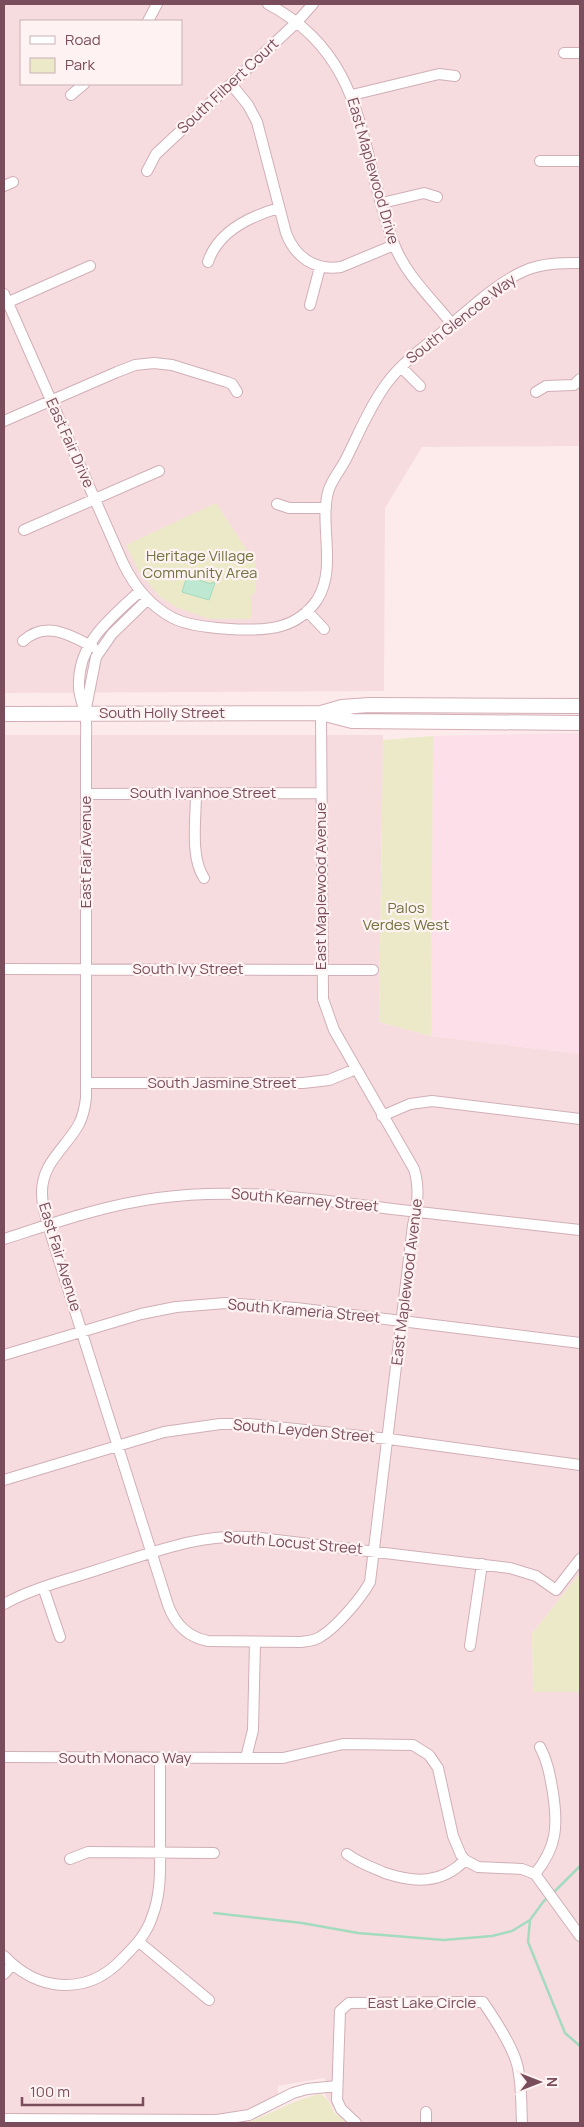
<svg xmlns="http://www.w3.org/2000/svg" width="584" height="2127" viewBox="0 0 584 2127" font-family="Manrope,sans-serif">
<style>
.residential{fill:#f7dcdf;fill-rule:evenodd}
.commercial{fill:#fddfea}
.green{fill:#ece9c8}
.water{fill:#bee8d2;stroke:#a4dabe}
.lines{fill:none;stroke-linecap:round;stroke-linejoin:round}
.stream{stroke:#a4dabe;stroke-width:2.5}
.minor-casing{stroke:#d0afb7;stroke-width:12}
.secondary-casing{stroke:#d3adb6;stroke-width:16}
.minor{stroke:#fff;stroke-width:10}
.secondary{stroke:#fff;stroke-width:14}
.labels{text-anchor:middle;stroke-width:4.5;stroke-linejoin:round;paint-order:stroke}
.street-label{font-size:15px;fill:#794d5b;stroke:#fff2f3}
.park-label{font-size:15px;fill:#71733f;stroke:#fff2f3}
</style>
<rect width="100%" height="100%" fill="#fdebec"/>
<path class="residential" d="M4 4H580V446L422 447 385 508 384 691 4 693ZM21 21H181V84H21Z
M4 735H383L379 1022 431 1036 580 1054V1573L532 1634 533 1692H580V2123H346L339 2117 325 2095V2078L278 2086V2105L240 2123H4Z"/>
<path class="commercial" d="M580 733V1054L431 1036 433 736Z"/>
<path class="green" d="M216 503 256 564V592L251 596V619H209L176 607 160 597 139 572 126 545Z
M433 736 431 1036 379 1022 383 740Z
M580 1573V1692H533L532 1634Z
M321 2094 328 2100 334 2112 346 2123H244C271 2115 293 2099 321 2094Z"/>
<path class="water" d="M187 576 211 584 212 582 215 583 209 600 182 592Z"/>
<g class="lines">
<path class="stream" d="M553 1893 580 1866
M549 1896 543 1902 530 1920 528 1942 565 2033 580 2046
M214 1913 302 1923 358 1933 444 1940 492 1936 512 1931 530 1920"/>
<defs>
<path id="minor" d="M268 4C370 58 358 152 394 244 405 274 432 299 452 324
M148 21 157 4
M564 53H580
M231 84 248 105 257 122 286 233C295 257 315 271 341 267L394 245
M71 95 84 84
M352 95 439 74 455 76
M540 161H580
M147 171 156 154 296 23 313 4
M4 186 13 182
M382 203 424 193 437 197
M208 262C218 231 251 216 279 208
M4 294 123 563C134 586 150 606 173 618 194 629 258 633 281 626 295 622 308 613 317 600 338 567 318 524 329 489 333 478 341 469 346 459 359 433 370 406 387 383 402 363 421 349 440 334 467 312 493 285 524 271 542 263 561 263 580 263
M4 304 90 266
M310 305 320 267
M401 367 420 386
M536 392 546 386 574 385 580 379
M4 421 117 372 135 365 154 363 172 365 227 382 232 384 237 392
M277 504 289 508H326
M24 530 159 471
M140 591C111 618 77 643 79 687 79 696 83 704 85 713 87 723 86 734 86 744V1098C85 1107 83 1116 79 1124 66 1148 41 1163 42 1194 42 1209 48 1224 52 1238L168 1605C175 1624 187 1637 208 1641L301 1642C308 1641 314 1641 320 1637 336 1628 362 1597 370 1582L413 1225C418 1206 420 1188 414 1169L334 1030 323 999 321 713
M307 611 324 629
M23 641C46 620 70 635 93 647
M85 713 96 657 112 634 147 600
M196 793C196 819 190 857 204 878
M86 794 321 793
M4 969 373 970
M86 1083H303L329 1080 356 1069
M382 1116 410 1104 432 1101 580 1119
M4 1239C54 1223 105 1205 158 1198 236 1187 314 1199 392 1209 454 1216 517 1223 580 1230
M4 1355 141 1314 176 1307 226 1303 296 1308 580 1343
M4 1480 164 1432 220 1424H249L389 1439 580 1465
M43 1587 60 1637
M4 1604C33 1588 66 1580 97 1570 152 1553 202 1531 260 1538L510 1568 536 1576 556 1590 580 1559
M470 1646 482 1564
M4 1757 283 1758 343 1744 413 1745 429 1755 438 1768 453 1836 461 1855 465 1860 478 1867 522 1869 535 1874 580 1936
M246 1758 253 1730 255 1642
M347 1854C359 1863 371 1867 385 1873 415 1883 442 1884 465 1860
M70 1859 88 1852 214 1853
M535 1874C557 1847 558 1826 553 1793 550 1776 548 1762 540 1747
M139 1942 209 2000
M4 1956C25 1978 52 1990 83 1983 100 1979 113 1969 124 1957 136 1945 147 1933 152 1917 162 1892 160 1864 160 1838 160 1811 160 1784 160 1758
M4 1974 12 1965
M4 2119 217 2120 249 2115 293 2093 307 2089 337 2086
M356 2123 341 2109 337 2100 340 2011 349 2003 468 2002H483C494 2018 512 2046 517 2064 522 2083 521 2104 522 2123
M426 2123V2112"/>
<path id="secondary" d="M321 713 352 721 580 723
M4 714 321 713 342 707 369 705 580 706"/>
</defs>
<use href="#minor" class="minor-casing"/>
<use href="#secondary" class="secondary-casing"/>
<use href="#minor" class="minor"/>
<use href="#secondary" class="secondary"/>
</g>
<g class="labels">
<g class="street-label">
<text transform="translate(228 86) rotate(-43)" y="5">South Filbert Court</text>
<text transform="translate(373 171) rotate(74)" y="5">East Maplewood Drive</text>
<text transform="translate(461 319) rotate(-38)" y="5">South Glencoe Way</text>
<text transform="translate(70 443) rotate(66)" y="5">East Fair Drive</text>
<text x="162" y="718">South Holly Street</text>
<text x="203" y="798">South Ivanhoe Street</text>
<text transform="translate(86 852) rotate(-90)" y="5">East Fair Avenue</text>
<text transform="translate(321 886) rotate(-90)" y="5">East Maplewood Avenue</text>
<text x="188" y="974">South Ivy Street</text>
<text x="222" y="1088">South Jasmine Street</text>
<text transform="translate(305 1200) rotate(5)" y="5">South Kearney Street</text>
<text transform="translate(60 1257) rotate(73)" y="5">East Fair Avenue</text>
<text transform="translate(407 1282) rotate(-83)" y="5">East Maplewood Avenue</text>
<text transform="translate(304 1311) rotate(5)" y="5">South Krameria Street</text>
<text transform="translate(304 1431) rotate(5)" y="5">South Leyden Street</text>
<text transform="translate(293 1543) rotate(5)" y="5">South Locust Street</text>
<text x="125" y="1763">South Monaco Way</text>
<text x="422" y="2008">East Lake Circle</text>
</g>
<g class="park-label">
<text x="200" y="561">Heritage Village<tspan x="200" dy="17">Community Area</tspan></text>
<text x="406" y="913">Palos<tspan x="406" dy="17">Verdes West</tspan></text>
</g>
</g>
<rect width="584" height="2127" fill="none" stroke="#794d5b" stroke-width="10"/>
<rect x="20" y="20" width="162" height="65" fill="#fff2f3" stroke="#c9b0b6"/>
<rect x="30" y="36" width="25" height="8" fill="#ffffff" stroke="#c9b0b6"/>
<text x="65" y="45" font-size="15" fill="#794d5b">Road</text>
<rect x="30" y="58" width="25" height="15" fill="#ece9c8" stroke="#c9b0b6"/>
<text x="65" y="70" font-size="15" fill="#794d5b">Park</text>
<g transform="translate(539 2082) rotate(90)" stroke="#fff2f3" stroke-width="4" paint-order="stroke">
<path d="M0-4L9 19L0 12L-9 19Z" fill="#794d5b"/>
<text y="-8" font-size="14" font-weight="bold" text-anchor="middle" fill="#794d5b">N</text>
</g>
<path d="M22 2097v8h121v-8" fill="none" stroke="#794d5b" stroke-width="2.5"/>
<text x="30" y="2097" font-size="15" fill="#794d5b" stroke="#fff2f3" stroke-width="4" paint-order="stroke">100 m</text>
</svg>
